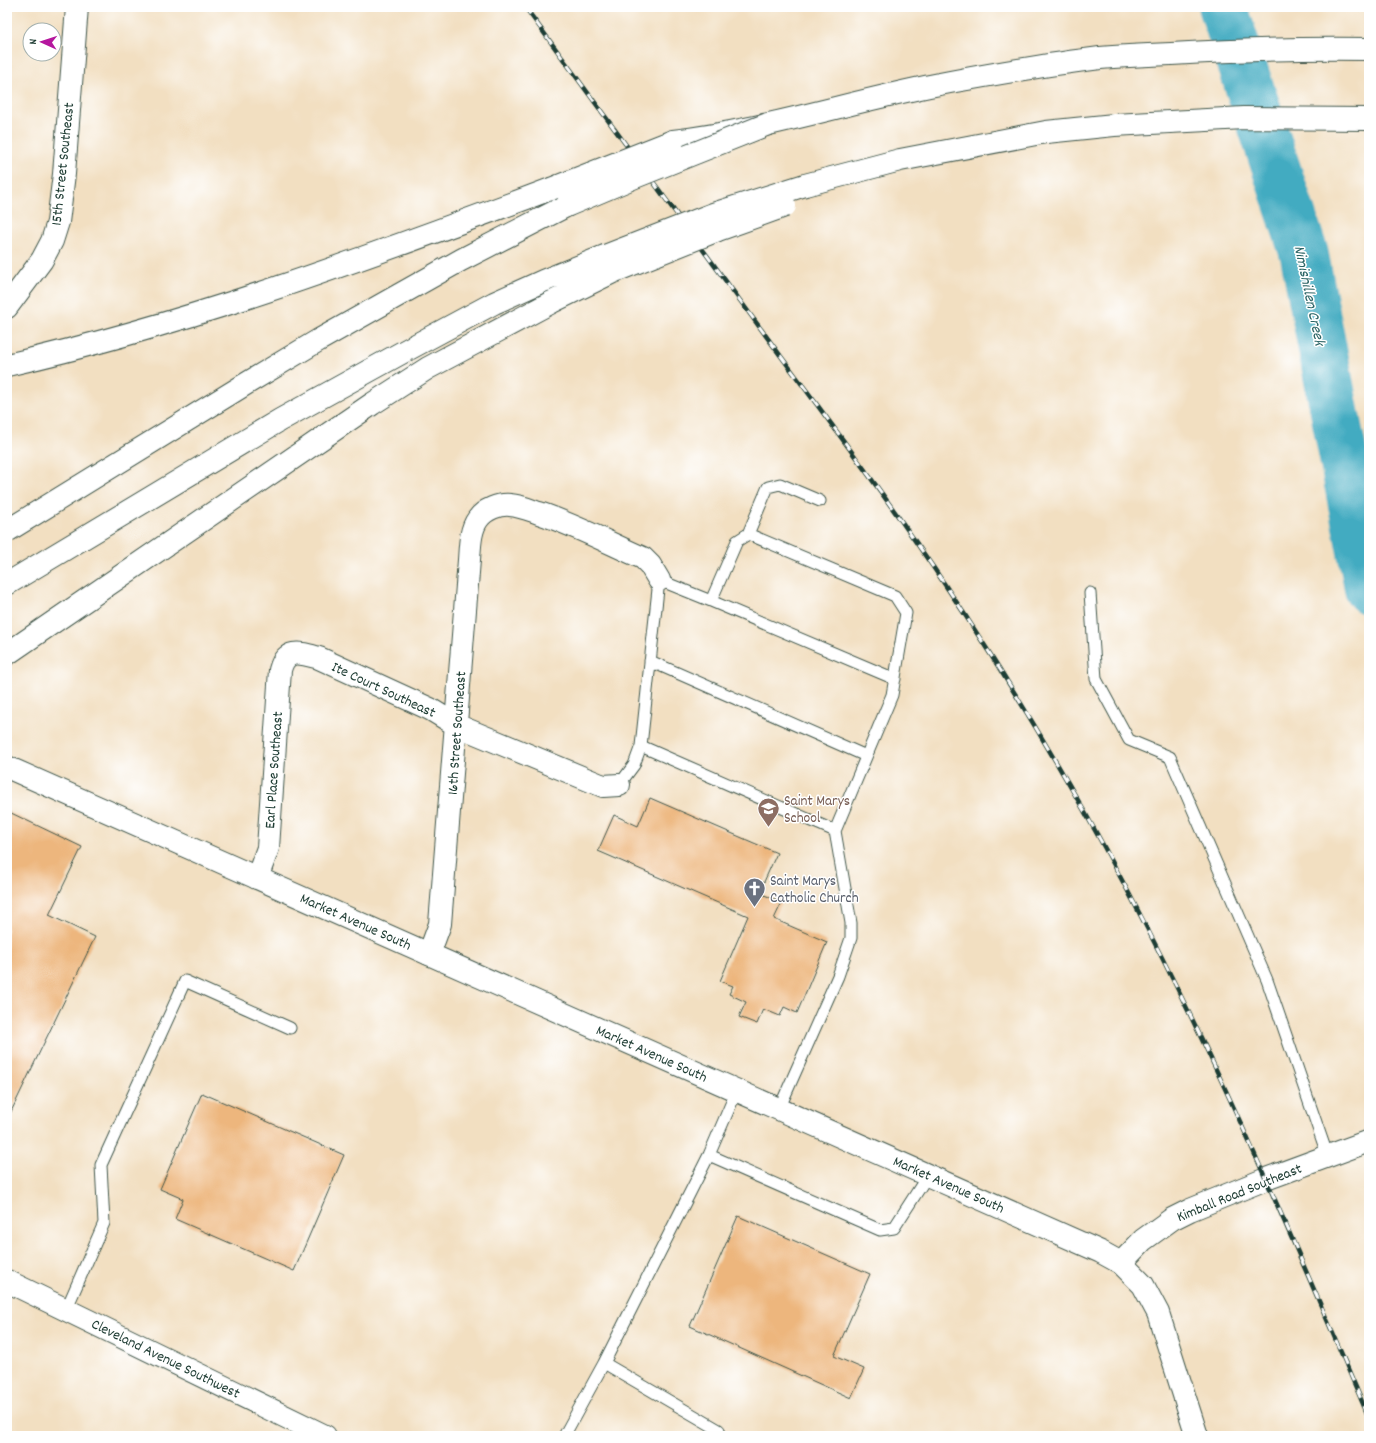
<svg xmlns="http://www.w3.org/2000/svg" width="1376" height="1443" viewBox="0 0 1376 1443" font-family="Dekko,sans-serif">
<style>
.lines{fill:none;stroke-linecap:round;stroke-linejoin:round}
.river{stroke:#42abc1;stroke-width:49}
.building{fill:#edb67d}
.service-casing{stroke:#3f5549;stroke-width:13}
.minor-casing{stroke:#3f5549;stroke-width:24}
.tertiary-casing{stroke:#3f5549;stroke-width:24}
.secondary-casing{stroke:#3f5549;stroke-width:24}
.motorway-casing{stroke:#3f5549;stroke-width:24}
.service{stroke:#fff;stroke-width:11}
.minor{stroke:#fff;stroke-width:22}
.tertiary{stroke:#fff;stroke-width:22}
.secondary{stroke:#fff;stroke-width:22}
.motorway{stroke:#fff;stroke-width:22}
.rail-casing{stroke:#1f3d34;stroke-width:4.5}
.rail{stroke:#fff;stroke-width:3;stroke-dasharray:9;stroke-linecap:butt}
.motorway-bridge-casing{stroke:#3f5549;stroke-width:24;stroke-linecap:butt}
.motorway-bridge{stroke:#fff;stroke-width:22}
.labels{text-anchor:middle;stroke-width:3;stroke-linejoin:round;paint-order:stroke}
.street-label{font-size:15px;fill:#1f3d34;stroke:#fff}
.education-label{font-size:15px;fill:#785e54;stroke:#fff;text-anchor:start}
.worship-label{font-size:15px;fill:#5b616d;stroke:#fff;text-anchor:start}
.water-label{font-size:16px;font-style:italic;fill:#2b6465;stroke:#fff}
</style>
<rect width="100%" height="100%" fill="#fff"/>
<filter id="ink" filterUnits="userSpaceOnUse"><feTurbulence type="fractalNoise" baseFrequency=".025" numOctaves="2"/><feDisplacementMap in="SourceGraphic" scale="8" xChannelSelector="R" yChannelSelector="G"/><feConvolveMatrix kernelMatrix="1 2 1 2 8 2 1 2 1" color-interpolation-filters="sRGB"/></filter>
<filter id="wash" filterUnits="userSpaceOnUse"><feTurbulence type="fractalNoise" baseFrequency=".012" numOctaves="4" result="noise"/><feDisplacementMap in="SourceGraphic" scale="16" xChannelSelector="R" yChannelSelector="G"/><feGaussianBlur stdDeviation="0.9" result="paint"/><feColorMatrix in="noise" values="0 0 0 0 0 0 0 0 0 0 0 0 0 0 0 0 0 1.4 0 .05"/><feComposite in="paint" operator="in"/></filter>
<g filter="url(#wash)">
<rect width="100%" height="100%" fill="#f2dfc1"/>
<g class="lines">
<path class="river" d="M1223 7 1304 253 1369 590"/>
</g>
<g id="blocks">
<path class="building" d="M650 798 777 853 759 893 782 902 774 919 827 942 797 1013 784 1007 780 1016 763 1009 757 1024 739 1017 746 1002 729 994 733 986 720 981 748 916 598 851 614 815 638 826Z
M7 811 82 847 49 915 95 937 7 1120Z
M202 1093 344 1155 294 1271 175 1219 183 1199 160 1189Z
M738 1216 870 1274 834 1356 864 1369 851 1398 690 1326Z"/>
</g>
</g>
<g filter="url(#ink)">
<use href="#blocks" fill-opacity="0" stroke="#3f5549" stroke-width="1"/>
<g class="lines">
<defs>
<path id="service" d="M748 534 768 487 780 484 820 501
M1090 593 1096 679 1129 740 1170 757 1267 980 1328 1157
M711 601 895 679
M650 661 866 756
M641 746 835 831
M619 785 634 765 641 746 659 580 711 601 737 541 748 534 895 596 906 613 892 695 835 831 851 923V938L838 976 779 1109
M709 1155 880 1230 894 1228 928 1175
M66 1310 104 1223 101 1165 185 981 290 1028
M564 1436 604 1363
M720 1436 719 1430 604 1363 709 1155 737 1090"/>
<path id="minor" d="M257 878 268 848 280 670C286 647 301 653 319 658L430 709 456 725 603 786 619 785
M429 954 440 924 469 560C470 546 470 530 478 519 485 509 499 504 510 505 521 506 530 510 539 513 575 525 609 543 643 558L650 565 659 580
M1121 1263 1143 1240 1172 1219 1190 1210 1266 1179 1369 1141"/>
<path id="tertiary" d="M7 307 42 260 52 241 58 222 64 174 77 7
M7 767 1101 1252 1121 1263 1143 1285 1158 1313 1197 1436"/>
<path id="secondary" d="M7 1281 325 1436"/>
<path id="motorway" d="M673 141C767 130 857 99 950 82 999 73 1050 64 1100 58 1123 56 1147 55 1171 54 1237 50 1303 48 1369 49
M805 185 900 160 1046 132 1114 125 1244 118 1369 119
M7 365C193 323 373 255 551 189
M7 531 249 382 319 340 461 260 566 206
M7 584 280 420 403 352 494 303 543 281 605 256
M7 654 372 404 428 368 552 302 615 271"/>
</defs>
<use href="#service" class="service-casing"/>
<use href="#minor" class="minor-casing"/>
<use href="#tertiary" class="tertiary-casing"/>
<use href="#secondary" class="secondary-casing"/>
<use href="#motorway" class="motorway-casing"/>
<use href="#service" class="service"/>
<use href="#minor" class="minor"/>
<use href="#tertiary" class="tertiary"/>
<use href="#secondary" class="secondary"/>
<use href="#motorway" class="motorway"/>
<defs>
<path id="rail" d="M525 7C610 123 695 239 780 355 821 410 863 466 902 522 961 606 1016 692 1067 781 1185 984 1277 1202 1369 1418"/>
</defs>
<use href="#rail" class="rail-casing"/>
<use href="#rail" class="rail"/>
<defs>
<path id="motorway-bridge" d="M551 189 673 141
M566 206 635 177 768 124
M605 256 713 214 805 185
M615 271 718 230 785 206"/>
</defs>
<use href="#motorway-bridge" class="motorway-bridge-casing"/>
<use href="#motorway-bridge" class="motorway-bridge"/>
</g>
</g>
<defs>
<symbol id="school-pin" viewBox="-11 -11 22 30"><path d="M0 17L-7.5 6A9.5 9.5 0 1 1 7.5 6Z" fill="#8d6e63" stroke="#fff"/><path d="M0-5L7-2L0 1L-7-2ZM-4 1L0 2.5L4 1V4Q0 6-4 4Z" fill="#fff"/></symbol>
<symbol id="church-pin" viewBox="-11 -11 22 30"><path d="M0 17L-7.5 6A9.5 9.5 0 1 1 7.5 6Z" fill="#6b7280" stroke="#fff"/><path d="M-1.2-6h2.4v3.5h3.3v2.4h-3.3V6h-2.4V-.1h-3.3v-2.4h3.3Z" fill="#fff"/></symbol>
</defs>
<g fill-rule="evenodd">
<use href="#school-pin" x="756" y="796" width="25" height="34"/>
<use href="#church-pin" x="742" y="876" width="25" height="34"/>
</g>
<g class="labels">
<g class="street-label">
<text transform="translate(62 164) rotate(-84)" y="5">15th Street Southeast</text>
<text transform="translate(384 689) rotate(25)" y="5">Ite Court Southeast</text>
<text transform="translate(456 733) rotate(-86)" y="5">16th Street Southeast</text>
<text transform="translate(273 770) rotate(-86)" y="5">Earl Place Southeast</text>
<text transform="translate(356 921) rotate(24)" y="5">Market Avenue South</text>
<text transform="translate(652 1053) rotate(24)" y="5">Market Avenue South</text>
<text transform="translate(949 1184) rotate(24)" y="5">Market Avenue South</text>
<text transform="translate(1239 1192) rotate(-22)" y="5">Kimball Road Southeast</text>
<text transform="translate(166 1358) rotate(26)" y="5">Cleveland Avenue Southwest</text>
</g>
<g class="education-label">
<text x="784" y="805">Saint Marys<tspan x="784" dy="17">School</tspan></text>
</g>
<g class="worship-label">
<text x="770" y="885">Saint Marys<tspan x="770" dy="17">Catholic Church</tspan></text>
</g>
<g class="water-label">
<text transform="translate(1311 295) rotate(78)" y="6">Nimishillen Creek</text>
</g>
</g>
<rect width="1376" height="1443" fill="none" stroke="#fff" stroke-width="24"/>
<g transform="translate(42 42) rotate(273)"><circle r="19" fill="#ffffff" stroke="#a5b1ae"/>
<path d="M0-3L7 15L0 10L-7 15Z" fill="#b5179e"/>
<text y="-6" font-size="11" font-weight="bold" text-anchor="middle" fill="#1f3d34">N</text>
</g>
</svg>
